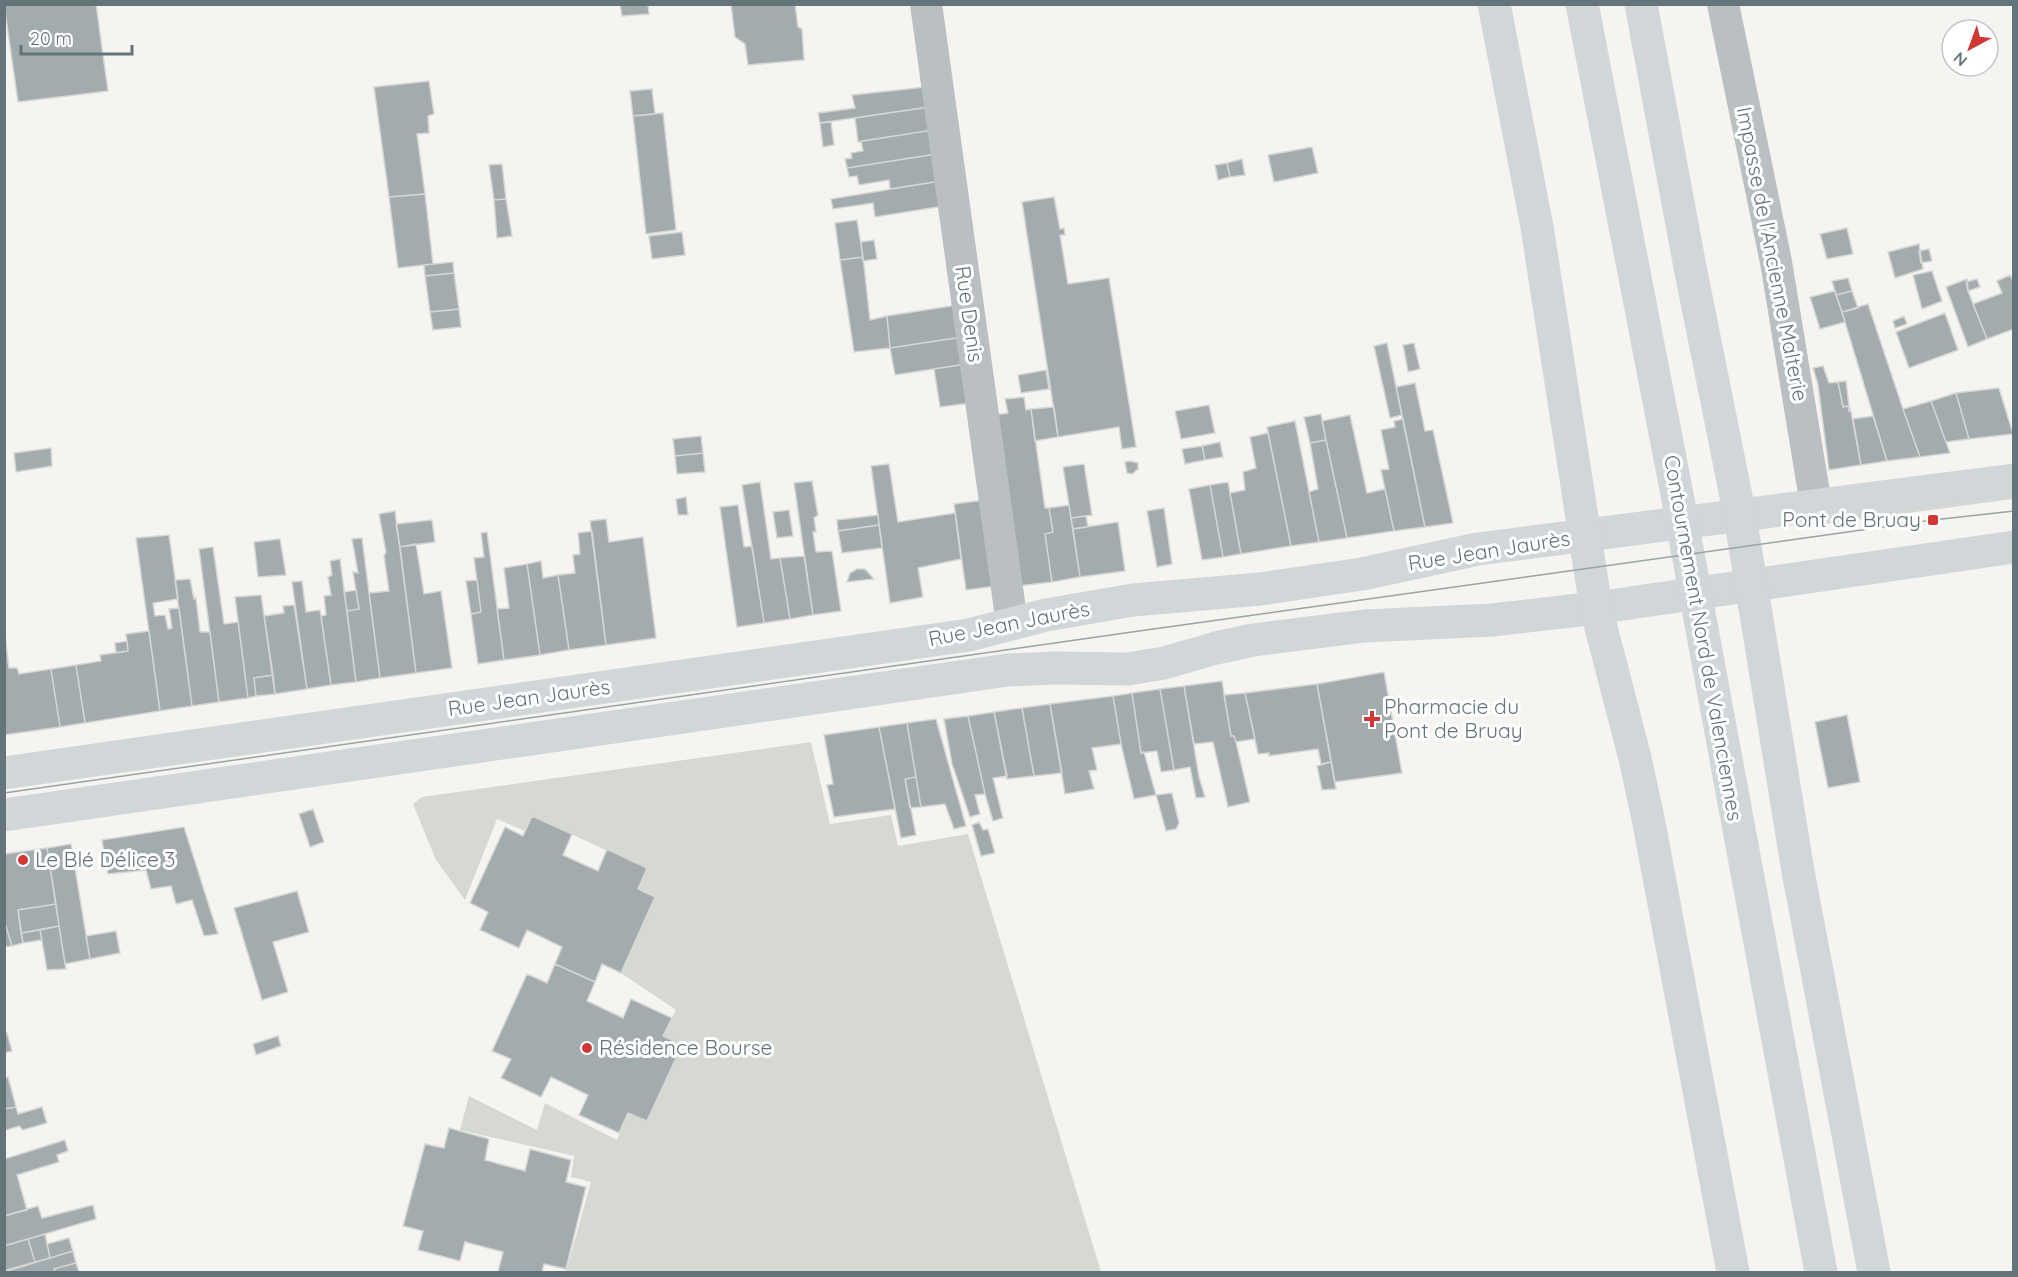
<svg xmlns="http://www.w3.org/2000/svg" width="2018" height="1277" viewBox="0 0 2018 1277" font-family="Quicksand,sans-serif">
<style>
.green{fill:#d5d9d1}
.building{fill:#a2acae;stroke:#d6d6d4;stroke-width:1.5}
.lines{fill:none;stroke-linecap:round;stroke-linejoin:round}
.street{stroke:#babfc1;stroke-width:32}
.secondary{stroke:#d1d6d8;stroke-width:33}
.primary{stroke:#d1d6d8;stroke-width:33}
.tram{stroke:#9aa3a5;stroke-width:1.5}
.poi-dot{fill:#d13734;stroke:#fff;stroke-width:2}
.labels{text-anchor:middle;stroke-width:6;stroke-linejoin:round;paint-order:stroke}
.street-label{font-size:21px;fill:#63757a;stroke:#fff}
.poi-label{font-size:21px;fill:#63757a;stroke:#fff;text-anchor:start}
</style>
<rect width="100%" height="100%" fill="#f5f4f1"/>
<path class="green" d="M2013 492V499L1795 528 1794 521Z
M811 742 830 824 891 815 898 846 968 834 1101 1272H566L591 1182 571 1177 574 1156 460 1130 469 1096 537 1130 545 1103 617 1140 628 1113 647 1121 681 1045 663 1036 676 1010 621 973 655 898 638 889 647 869 532 816 525 831 497 819 465 900 436 860 413 804 422 797Z"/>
<path class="building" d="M4 4H96L108 91 18 102Z
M620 4H648L649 14 622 16Z
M731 4H795L798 27 802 29 804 60 748 65 745 44 735 37Z
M429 81 434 114 428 116 429 133 417 134 425 194 389 197 374 87Z
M926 87 929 107 820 123 818 113 855 108 852 95Z
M652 89 655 114 633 116 630 91Z
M929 107 933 130 858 142 855 118Z
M663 113 676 230 646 234 633 116Z
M831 122 834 145 823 147 820 123Z
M933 130 936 154 847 168 845 159 852 158 851 153 863 151 861 141Z
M1312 147 1318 173 1274 182 1268 155Z
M936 154 940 181 890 189 889 180 859 185 857 176 849 177 847 168Z
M1242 159 1245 175 1230 177 1227 163Z
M1227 163 1230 177 1218 180 1215 165Z
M502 164 506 199 494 200 489 165Z
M940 181 944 206 875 217 873 203 833 209 831 199Z
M425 194 433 264 398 268 389 197Z
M1054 197 1060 229 1064 228 1065 235H1060L1068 284 1109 278 1136 447 1122 449 1119 427 1058 437 1022 202Z
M506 199 512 236 497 238 494 200Z
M857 220 863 257 840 260 835 223Z
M1847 228 1853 254 1827 259 1820 234Z
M682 232 685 255 652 259 649 236Z
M874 240 877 259 863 261 861 242Z
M1919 244 1923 269 1895 278 1888 252Z
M1929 249 1932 261 1921 263 1919 251Z
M863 257 870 320 887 316 890 348 854 352 840 260Z
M453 262 454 273 425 276 424 265Z
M1932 271 1942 301 1922 309 1913 275Z
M454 273 459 309 430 312 425 276Z
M2010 275 2014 283V329L1987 339 1973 304 2002 293 1997 281Z
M1848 278 1852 291 1836 295 1832 281Z
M1967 279 1968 291 1987 339 1968 347 1946 287Z
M1977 279 1980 287 1968 291 1966 282Z
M1835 291 1845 322 1820 329 1810 297Z
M1852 291 1858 308 1842 312 1836 295Z
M1868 304 1903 409 1920 457 1887 461 1842 312Z
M957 305 962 337 890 348 887 316Z
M459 309 461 327 433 330 430 312Z
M1945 313 1958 350 1909 368 1896 332Z
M1904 316 1907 324 1895 328 1893 321Z
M962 337 966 364 895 375 890 348Z
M1387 343 1402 415 1390 418 1374 346Z
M1414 343 1420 369 1408 372 1403 345Z
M966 364 971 403 940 407 934 369Z
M1823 366 1829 383 1838 382 1843 407 1848 406 1849 411 1851 412 1861 465 1829 470 1818 385 1813 368Z
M1046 370 1049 389 1021 393 1018 375Z
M1846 381 1849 406 1851 412 1849 411 1848 406 1843 407 1838 382Z
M1415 383 1425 431 1433 430 1453 523 1425 527 1396 387Z
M1999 388 2013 434 1969 439 1956 393Z
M1956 393 1969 439 1946 442 1931 401Z
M1024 397 1026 410 1031 409 1045 508H1049L1053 532 1045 534 1052 582 1018 586 994 415 1008 413 1005 399Z
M1931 401 1950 453 1920 457 1903 409Z
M1209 405 1215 433 1181 439 1175 411Z
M1054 407 1058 437 1035 441 1031 409Z
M1321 414 1326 440 1310 443 1304 417Z
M1350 415 1367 493 1385 489 1394 531 1347 538 1322 421Z
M1873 416 1887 461 1861 465 1853 419Z
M1403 419 1425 527 1394 531 1381 470 1389 469 1381 430 1395 427 1394 421Z
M1295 421 1319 542 1291 546 1267 427Z
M1268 433 1291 546 1241 554 1230 493 1245 490 1243 472 1256 468 1250 437Z
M701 436 703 453 675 456 673 439Z
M1326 440 1347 538 1319 542 1309 492 1318 489 1310 443Z
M1220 442 1223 457 1205 460 1202 446Z
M1202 446 1205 460 1185 464 1182 449Z
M51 448 52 466 16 472 14 453Z
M703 453 705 472 677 474 675 456Z
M1130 461 1138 463V469L1132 474 1127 473 1125 462Z
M889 464 898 522 955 513 961 559 918 568 923 597 890 603 871 466Z
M1084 464 1092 515 1071 518 1063 467Z
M812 481 818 515 814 518 816 532H813L816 552 832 551 841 611 813 615 794 483Z
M760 482 771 559 780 558 790 619 764 623 742 485Z
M1228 482 1241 554 1223 557 1210 485Z
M1210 485 1223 557 1202 560 1189 489Z
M686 497 688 515H678L676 499Z
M984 500 997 586 966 590 954 504Z
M738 505 744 547 752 546 764 623 737 627 720 507Z
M1069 505 1080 577 1052 582 1045 534 1053 532 1049 508Z
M1164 508 1172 564 1157 567 1147 511Z
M789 510 793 536 777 538 773 512Z
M395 511 416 673 380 678 369 593 389 591 384 556 386 552 379 514Z
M878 515 879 525 838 531 837 520Z
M1086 516 1088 527 1073 529 1071 518Z
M606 519 609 542 643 537 656 638 606 645 590 521Z
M432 520 435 542 400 547 396 524Z
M1118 522 1125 571 1080 577 1073 529Z
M879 525 882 548 842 553 838 531Z
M592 531 606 645 569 650 558 575 575 573 573 555 580 554 578 533Z
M487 532 504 660 478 664 471 614 481 612 474 558 484 557 481 533Z
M169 535 178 599 153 603 155 616 165 615 168 629 172 628 169 609 179 608 192 706 160 711 136 538Z
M362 538 380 678 356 682 347 611 359 609 353 572 358 573 352 539Z
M280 539 286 575 258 577 254 542Z
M416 544 424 594 441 591 452 668 416 673 400 547Z
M213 547 224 624 238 622 248 698 219 702 199 549Z
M804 556 813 615 790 619 780 558Z
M340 559 356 682 331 685 321 616 326 615 324 596 331 595 328 577 332 575 330 561Z
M541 561 543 578 558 575 569 650 540 655 527 564Z
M527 564 540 655 504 660 497 609 509 608 504 568Z
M857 569H865L874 579 847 582 850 573Z
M190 579 194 599 196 598 200 632H210L219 702 192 706 175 580Z
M477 580 481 612 471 614 466 581Z
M302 581 306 612 320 610 331 685 307 689 292 582Z
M356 590 359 609 347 611 344 592Z
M261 595 273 675 254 678 256 696 248 698 235 597Z
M294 605 307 689 275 694 264 616 284 613 283 606Z
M4 628 9 668H17L19 674 51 669 60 727 4 735Z
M149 631 160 711 85 723 76 665 101 661 100 655 128 651 126 634Z
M127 641 128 651 116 653 115 643Z
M76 665 85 723 60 727 51 669Z
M1384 672 1402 773 1335 782 1317 684Z
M273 675 275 694 256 696 254 678Z
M1222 681 1231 736H1234L1236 742 1250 802 1228 807 1213 742 1194 744 1184 686Z
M1317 684 1331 762 1321 764 1318 749 1269 756V753L1258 754 1245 693Z
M1184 686 1199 777 1205 797 1196 798 1190 767 1174 770 1160 689Z
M1160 689 1174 770 1161 772 1157 751 1141 753 1132 693Z
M1132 693 1141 753 1144 752 1156 795 1134 799 1121 744 1113 696Z
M1245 693 1255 739 1236 742 1234 736H1231L1224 695Z
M1113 696 1121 744 1092 748 1097 770 1089 771 1094 789 1065 794 1050 704Z
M1050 704 1062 773 1034 776 1022 708Z
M1022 708 1034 776 1007 779 994 712Z
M994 712 1007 776 993 778 1003 818 993 821 985 794 968 716Z
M1847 715 1860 782 1828 788 1815 722Z
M968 716 985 794 975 795 980 814 970 817 952 764 944 719Z
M936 719 966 826 954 829 945 804 921 807 907 723Z
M907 723 916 777 905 779 916 835 901 838 879 727Z
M879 727 895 809 834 817 827 785 833 784 824 735Z
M1331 762 1336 789 1322 790 1317 766Z
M916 777 921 807 910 808 905 779Z
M1172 793 1179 823 1176 829 1166 831 1156 795Z
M313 809 324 842 310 847 299 814Z
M532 816 572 834 563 855 598 871 607 849 647 868 638 889 655 897 621 973 602 964 595 982 555 964 562 947 527 930 519 948 480 930 488 912 470 903 505 827 523 836Z
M979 822 983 830 988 829 995 853 981 856 972 825Z
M184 827 218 934 204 936 192 900 176 904 171 886 151 889 146 870 108 874 102 840Z
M71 844 90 959 65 964 47 848Z
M47 848 56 904 18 910 23 943 12 946 4 920V854Z
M297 891 309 932 273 942 288 992 262 1000 234 908Z
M56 904 59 926 21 933 18 910Z
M4 920 12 946 4 947Z
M59 926 66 969 47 970 40 930Z
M40 930 42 940 23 943 21 933Z
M116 931 120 953 90 959 86 936Z
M555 964 595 982 587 1001 623 1018 631 999 672 1018 663 1036 682 1045 647 1121 628 1113 619 1133 579 1115 588 1095 551 1077 541 1097 501 1078 511 1059 492 1051 527 974 547 983Z
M7 1033 12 1051 4 1053V1034Z
M278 1036 281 1046 256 1055 253 1044Z
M8 1077 16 1107 4 1109V1078Z
M16 1107 18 1114 42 1107 47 1123 23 1130 19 1126 4 1131V1109Z
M449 1128 489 1139 485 1160 525 1171 530 1149 571 1160 566 1182 586 1187 566 1269 544 1264 542 1272H498L503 1252 465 1242 460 1261 418 1250 423 1231 403 1226 425 1144 444 1148Z
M65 1140 68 1151 57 1155 59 1162 17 1175 27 1210 4 1216V1159Z
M93 1205 96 1219 4 1246V1216L38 1206 42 1218Z
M45 1234 50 1258 35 1262 28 1239Z
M69 1238 73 1251 50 1258 47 1244Z
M28 1239 35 1262 4 1271V1246Z
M73 1251 76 1263 54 1269 55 1272H4Z
M76 1263 79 1272H55L54 1269Z"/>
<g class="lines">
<path class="street" d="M926 4 1012 624
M1723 4 1776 262 1816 505"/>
<path class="secondary" d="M4 773 969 635 1046 615 1133 600 1260 589 1362 574 1478 549 2014 480
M4 815 1008 670 1055 668 1128 669 1164 663 1216 648 1253 640 1364 626 1492 620 1596 608 2014 547"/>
<path class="primary" d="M1494 4 1537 227 1596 608 1635 758 1648 818 1733 1272
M1582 4 1676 489 1821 1272
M1641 4 1690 267 1740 516 1798 871 1874 1272"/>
<path class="tram" d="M4 793 1139 631 1933 520 2014 511"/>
</g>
<g class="poi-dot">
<rect x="1927" y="514" width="12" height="12" rx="3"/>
<path d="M1369 710h6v6h6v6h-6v6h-6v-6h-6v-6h6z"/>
<circle cx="23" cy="860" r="6"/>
<circle cx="587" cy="1048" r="6"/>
</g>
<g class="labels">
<g class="street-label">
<text transform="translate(1772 254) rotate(79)" y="7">Impasse de l'Ancienne Malterie</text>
<text transform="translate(969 314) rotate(82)" y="7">Rue Denis</text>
<text transform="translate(1489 551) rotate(-9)" y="7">Rue Jean Jaurès</text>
<text transform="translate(1009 624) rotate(-11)" y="7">Rue Jean Jaurès</text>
<text transform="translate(1703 638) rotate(80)" y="7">Contournement Nord de Valenciennes</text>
<text transform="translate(529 698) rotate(-8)" y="7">Rue Jean Jaurès</text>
</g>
<g class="poi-label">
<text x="1921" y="527" text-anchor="end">Pont de Bruay</text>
<text x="1384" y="714">Pharmacie du<tspan x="1384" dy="24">Pont de Bruay</tspan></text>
<text x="35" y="867">Le Blé Délice 3</text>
<text x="599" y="1055">Résidence Bourse</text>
</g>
</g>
<rect width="2018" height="1277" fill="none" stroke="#63757a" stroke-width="12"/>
<g transform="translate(1970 48) rotate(221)"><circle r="28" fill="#ffffff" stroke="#c1c8ca" stroke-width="1.5"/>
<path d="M0-4.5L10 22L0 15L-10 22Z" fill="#d13734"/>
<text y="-9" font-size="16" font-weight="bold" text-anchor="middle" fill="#63757a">N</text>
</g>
<path d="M21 45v9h111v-9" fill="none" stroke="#63757a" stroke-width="3"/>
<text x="30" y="45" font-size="18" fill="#63757a" stroke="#ffffff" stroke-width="4.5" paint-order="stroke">20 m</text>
</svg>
